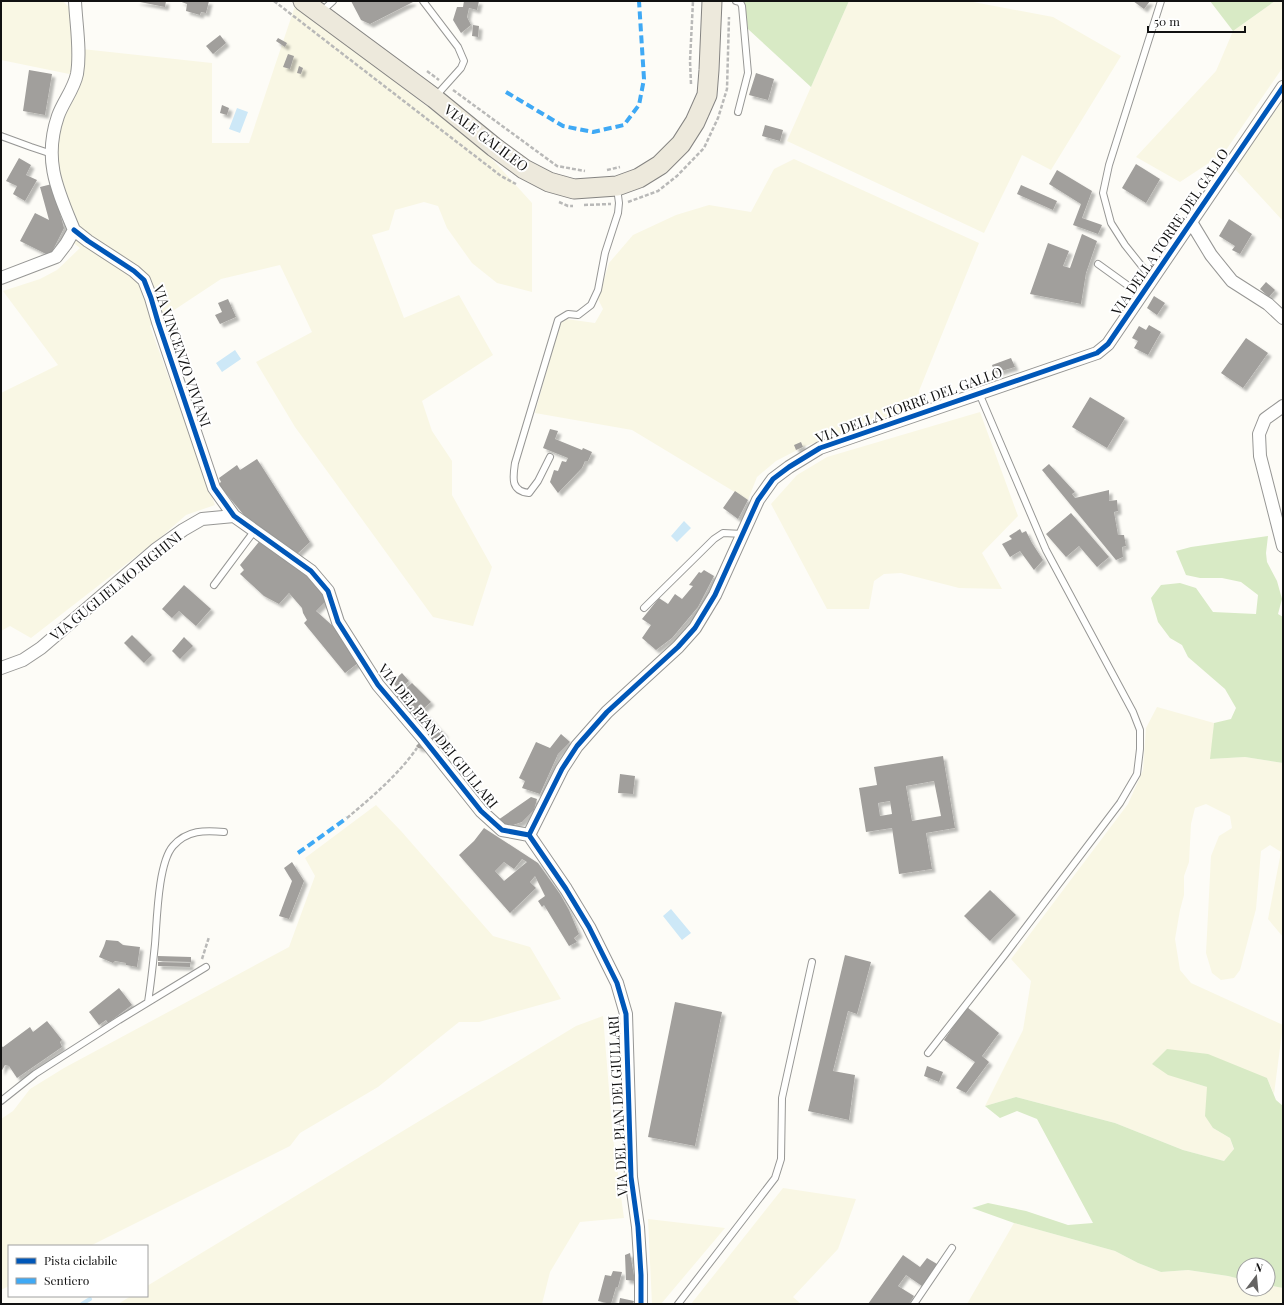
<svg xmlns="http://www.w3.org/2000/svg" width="1284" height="1305" viewBox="0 0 1284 1305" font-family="'Playfair Display',serif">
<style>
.farmland{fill:#f9f7e4}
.forest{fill:#d8eac5}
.water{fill:#cde8f7}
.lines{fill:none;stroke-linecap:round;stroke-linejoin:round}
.stream{stroke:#cde8f7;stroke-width:4}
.building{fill:#a19f9c;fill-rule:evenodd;filter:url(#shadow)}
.service-casing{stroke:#979795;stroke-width:8}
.minor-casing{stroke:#979795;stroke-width:14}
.primary-casing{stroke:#858482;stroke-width:21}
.path{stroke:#b9b9b8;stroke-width:2.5;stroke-dasharray:4 2;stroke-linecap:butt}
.service{stroke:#fffffe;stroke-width:6}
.minor{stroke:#fffffe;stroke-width:12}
.primary{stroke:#ede9dc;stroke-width:19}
.quiet{stroke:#3fa9f5;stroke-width:4;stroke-dasharray:8 4;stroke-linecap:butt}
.cycleway-casing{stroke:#fff;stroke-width:8}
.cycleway{stroke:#0057b8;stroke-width:5}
.labels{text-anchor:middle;stroke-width:4;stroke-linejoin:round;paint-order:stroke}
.street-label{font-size:14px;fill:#111;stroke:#fff}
</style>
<defs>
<filter id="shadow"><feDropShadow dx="3.5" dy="3.5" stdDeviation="1" flood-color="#0004"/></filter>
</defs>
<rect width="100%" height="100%" fill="#fdfcf7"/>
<path class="farmland" d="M1 1H63L80 19 82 49 212 63V143H249L295 6 483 149 532 203V292L497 283 472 263 447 228 438 206 424 202 395 210 389 230 372 235 404 318 459 295 493 355 422 401 432 431 452 461V495L492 567 473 626 433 617 295 427 256 362 312 332 280 265 221 279 150 326 215 505 186 515 161 537 31 638 10 626 1 631V393L58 365 3 291 40 279 57 270 80 248 71 241 59 175 56 145 62 117 79 76 1 60Z
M849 1H968L1053 17 1121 56 1051 170 1022 155 984 233 787 141Z
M1275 1H1283V67L1224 153 1180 182 1136 157 1216 71 1233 31Z
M1283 100V221L1234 168Z
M794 159 979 243 919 391V405L803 447 776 461 757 477 748 500 632 430 535 413 560 323 566 319 595 323 603 309 598 299 609 263 633 235 676 215 709 205 751 212 774 169Z
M980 412 1018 516 982 553 1002 589 959 588 901 573 884 574 874 581 869 609H827L771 504 797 475 827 457Z
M1157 707 1214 723 1211 759 1245 757 1283 763V937L1268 919 1281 852 1270 845 1261 851 1256 909 1240 970 1234 978 1221 980 1212 973 1206 953 1211 856 1219 836 1232 828 1230 816 1206 804 1195 808 1191 824 1189 862 1184 876V895L1180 910 1175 939 1180 970 1191 983 1283 1025 1274 1094 1267 1078 1188 1081 1207 1087V1100L1213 1128 1230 1138 1234 1150 1224 1161 1183 1150 1115 1123 1016 1097 985 1106 1023 1030 1031 981 1011 959 1128 804 1143 770 1146 728Z
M376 805 401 831 493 936 530 947 561 999 479 1022H459L378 1087 300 1133 290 1146 90 1246H9V1286L1 1290V1119L13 1111 30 1089 64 1068 289 947 315 876 305 858Z
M603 1016 613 1138 624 1218 580 1222 550 1272 542 1304H118L131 1296H147V1286L576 1026Z
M783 1188 856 1199 838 1249 793 1297 801 1304H691Z
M648 1219 725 1228 661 1304H652Z
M1014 1223 1115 1251 1138 1263 1161 1272 1188 1270 1228 1276 1244 1280V1289H1268V1285L1283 1288V1304H967Z"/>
<path class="forest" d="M744 1H849L811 87 748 29Z
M1210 1H1275L1233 31Z
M1268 536 1266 553 1267 562 1277 581 1282 599 1278 614 1283 617V763L1245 757 1210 759 1214 723 1231 719 1236 708 1225 689 1188 657 1182 645 1170 638 1158 622 1151 598 1161 585 1180 583 1196 588 1213 612 1256 614 1258 595 1241 582 1222 578H1200L1186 575 1176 551 1191 547Z
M1167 1049 1208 1054 1267 1078 1276 1100 1283 1106V1288L1268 1285V1265H1244V1280L1228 1276 1188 1270 1161 1272 1138 1263 1115 1251 1014 1223 972 1208 988 1203 1026 1211 1068 1225 1093 1223 1037 1119 1017 1111 1000 1118 985 1106 1016 1097 1115 1123 1183 1150 1224 1161 1234 1149 1230 1138 1213 1128 1205 1116 1207 1087 1168 1075 1152 1064Z"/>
<path class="water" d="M237 108 248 112 240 133 229 129Z
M235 350 241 359 222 372 216 363Z
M684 521 691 528 677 542 671 536Z
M671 909 691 933 682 940 663 916Z"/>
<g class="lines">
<path class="stream" d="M82 1304 90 1299"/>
</g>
<path class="building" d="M135 1H166L165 7Z
M179 1H209L206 13 201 12 200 15 186 11 187 4Z
M351 1H412L413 2 370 24 361 20Z
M464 1H479L477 10 469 8 467 17 471 25 461 33 453 20 457 7H463Z
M1133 1H1150L1144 9Z
M473 25 479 26 478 37 472 36Z
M220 35 226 43 213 54 206 46Z
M278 38 287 43 285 47 276 41Z
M288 54 294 56 290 69 283 67Z
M299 66 303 68 301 74 297 73Z
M29 70 52 74 45 115 23 111Z
M756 73 774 79 768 100 749 95Z
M222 105 229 108 227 115 220 113Z
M765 125 783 130 780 141 762 136Z
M19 158 31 165 26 175 37 180 25 201 13 194 17 186 6 181Z
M1136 164 1160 179 1146 203 1122 188Z
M1057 170 1092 191 1082 218 1102 225 1098 234 1073 225 1081 204 1049 184Z
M52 184 64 228 50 256 20 241 35 213 49 220 40 187Z
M1021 185 1057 201 1053 210 1017 194Z
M1229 219 1252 234 1240 254 1232 250 1235 246 1219 236Z
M1082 234 1097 241 1086 273 1081 304 1030 294 1048 243 1069 251 1063 266 1070 268Z
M1266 282 1275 290 1269 297 1260 289Z
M1154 296 1165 303 1157 315 1147 308Z
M228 299 236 317 220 324 215 315 222 312 218 303Z
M1149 325 1161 332 1148 355 1134 348 1138 341 1132 338 1139 326 1146 330Z
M1246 338 1268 353 1243 388 1221 373Z
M1011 358 1015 367 995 373 992 365Z
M1090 397 1125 418 1107 448 1072 427Z
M550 429 558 431 555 439 582 450 583 448 592 452 588 461H585L582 468 558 493 550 482 554 470 558 471 562 461 566 462 568 458 543 448Z
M801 442 803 447 796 450 794 445Z
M257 459 310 542 295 556 248 520 218 484 221 482 219 478 237 465 240 470Z
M1049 464 1075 492 1072 494 1075 498 1109 490V501L1117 500 1118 511 1114 512 1118 535H1124L1126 546 1122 547 1123 557 1116 560 1042 470Z
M735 491 748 500 738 519 723 508Z
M1071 513 1109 557 1097 567 1079 546 1066 557 1046 534Z
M1020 529 1022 533 1026 531 1032 543 1043 560 1034 570 1020 551 1010 557 1002 544 1012 539 1009 536Z
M262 538 311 576 328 599 316 611 334 627 358 663 345 673 304 623 307 620 303 613 302 608 289 593 279 604 264 596 240 574 244 570 240 565Z
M704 570 714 576 698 607 672 638 656 650 642 638 651 625 642 619 659 598 668 604 675 594 682 599 693 586 689 585 699 572 701 573Z
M184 585 211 609 196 626 179 611 172 618 162 609Z
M132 635 152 655 144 663 124 643Z
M184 637 193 646 180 659 172 651Z
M402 673 409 681 399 689 392 682Z
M412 683 431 702 422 710 445 734 434 747 401 708 404 705 396 697Z
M561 734 570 742 558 754 540 794 522 788 525 781 519 778 536 742 550 748Z
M420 742 423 746V749L418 748 416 746Z
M943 756 955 828 926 833 932 869 899 874 892 828 866 832 859 788 877 785 874 767ZM934 781 941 816 912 821 906 786ZM890 801 892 814 880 816 878 803Z
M620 774 635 776 633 794 618 793Z
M531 797 537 799 534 810 522 822 513 825 502 824 498 820Z
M484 828 538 863 560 894 569 910 579 934 574 938 577 942 569 946 544 905 542 907 538 901 545 896 535 876 530 882 536 888 510 913 459 855 474 841ZM522 859 527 862 504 881 495 871 504 862 514 869Z
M292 862 304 881 289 919 279 916 292 881 284 868Z
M990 890 1016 915 990 941 964 916Z
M106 940 118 941 123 945 140 947 137 967 126 965V963L115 961 113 963 99 957 104 946Z
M845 955 871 962 857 1014 848 1011 833 1071 855 1075 849 1120 808 1111Z
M158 956 191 957V962L158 961Z
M158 962 190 963V967L158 966Z
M119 988 132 1005 108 1023 106 1020 99 1025 89 1012Z
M675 1002 722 1012 695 1146 648 1137Z
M967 1007 999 1033 982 1056 989 1062 966 1093 956 1088 975 1062 944 1040Z
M47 1021 62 1040 60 1042 62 1047 17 1078 9 1066 5 1065 1 1072V1046L3 1047 30 1027 33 1032Z
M927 1066 943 1072 939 1082 924 1076Z
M630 1253 635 1281 626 1280 625 1255Z
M903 1255 920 1267 927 1258 937 1264 922 1286 906 1275 898 1286 914 1296 909 1304H868Z
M613 1271 622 1272 618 1287H616L611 1304 598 1301 605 1275 611 1276Z
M620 1298 634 1301 633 1304H619Z"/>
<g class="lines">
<defs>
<path id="service" d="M423 1 458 47 464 61 461 68 435 97
M736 1 740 2 742 6 748 73 738 112
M321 12 333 1
M1 136 31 147 52 154
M1098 264 1141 295
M1152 279 1125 245 1111 223 1103 193 1109 165 1161 1
M550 457 538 481 529 493C510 491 513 477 515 463L558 320 568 314 578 315 591 305 598 290 605 253 618 213 619 203 617 188
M214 585 255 530
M644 608 714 539 723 533 743 534
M148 1002C151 983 153 964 155 944 157 920 158 863 173 846 187 830 205 830 224 832
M928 1053 1004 956 1120 803 1137 774 1140 749V730L1133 712 1046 550 979 393
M1 1101 35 1074 119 1020 206 967
M678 1304 775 1178 781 1159 782 1098 812 962
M914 1304 952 1248"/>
<path id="minor" d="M1191 222 1211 255 1232 281 1268 304 1283 318
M74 230 88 241 134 271 144 280 151 298 158 322 214 488 234 516 311 571 328 591 338 622 378 685 423 738 481 811 502 830 529 835
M1 278 56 257 66 244 74 230C57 189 43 160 58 116 63 102 74 89 77 74 81 51 76 24 75 1
M1283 406 1265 419 1259 434 1260 456 1283 546
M1 668 23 660 41 648 155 550 183 530 202 519 234 516
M529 835 562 769 577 746 607 712 678 647 695 628 715 595 758 500 773 479 789 467 820 448 1097 353 1108 344 1283 87
M529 835 566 889 589 927 617 983 626 1014 631 1177 638 1227 641 1275V1304"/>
<path id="primary" d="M303 1 434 98 494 147 524 169 549 182 574 189 617 186 639 178 660 165 681 144 695 122 707 95 709 70 712 1"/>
</defs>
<use href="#service" class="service-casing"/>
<use href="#minor" class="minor-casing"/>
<use href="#primary" class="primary-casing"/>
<path class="path" d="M274 1 501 176 516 184
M427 71 439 80
M691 84 690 61 693 1
M453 90 557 166 585 171
M607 170 620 167
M559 202 568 206H573
M628 202 658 191 677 176 704 148 718 118 727 89 729 17
M584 205 611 204
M347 818C372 797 398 775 417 748
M202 959 209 937"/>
<use href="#service" class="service"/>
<use href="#minor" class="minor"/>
<use href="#primary" class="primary"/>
<path class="quiet" d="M506 92 563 126 593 132 624 125 639 105 644 79 639 1
M298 853 347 818"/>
<defs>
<path id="cycleway" d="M74 230 88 241 134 271 144 280 151 298 158 322 214 488 234 516 311 571 328 591 338 622 378 685 423 738 481 811 502 830 529 835
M529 835 562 769 577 746 607 712 678 647 695 628 715 595 758 500 773 479 789 467 820 448 1097 353 1108 344 1283 87
M529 835 566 889 589 927 617 983 626 1014 631 1177 638 1227 641 1275V1304"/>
</defs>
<use href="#cycleway" class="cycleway-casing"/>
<use href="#cycleway" class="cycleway"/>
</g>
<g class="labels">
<g class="street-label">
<text transform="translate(486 138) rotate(37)" y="5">VIALE GALILEO</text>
<text transform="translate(1170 232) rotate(-56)" y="5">VIA DELLA TORRE DEL GALLO</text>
<text transform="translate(182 356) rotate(71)" y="5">VIA VINCENZO VIVIANI</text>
<text transform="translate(909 405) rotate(-20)" y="5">VIA DELLA TORRE DEL GALLO</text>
<text transform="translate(116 586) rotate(-39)" y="5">VIA GUGLIELMO RIGHINI</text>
<text transform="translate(438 736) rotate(51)" y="5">VIA DEL PIAN DEI GIULLARI</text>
<text transform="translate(618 1106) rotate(-93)" y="5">VIA DEL PIAN DEI GIULLARI</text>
</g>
</g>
<rect width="1284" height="1305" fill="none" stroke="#111111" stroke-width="4"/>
<rect x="8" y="1245" width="140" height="52" fill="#ffffff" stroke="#a0a0a0"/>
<rect x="16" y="1258" width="20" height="6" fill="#0057b8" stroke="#a0a0a0"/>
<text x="44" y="1265" font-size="12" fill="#111111">Pista ciclabile</text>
<rect x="16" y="1278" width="20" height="6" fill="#3fa9f5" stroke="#a0a0a0"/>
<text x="44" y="1285" font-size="12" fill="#111111">Sentiero</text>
<g transform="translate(1256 1277) rotate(16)"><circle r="19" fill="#ffffff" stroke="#a0a0a0"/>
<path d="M0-3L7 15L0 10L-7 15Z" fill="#646362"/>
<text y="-6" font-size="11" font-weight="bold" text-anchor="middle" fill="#111111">N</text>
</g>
<path d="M1148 26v6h97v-6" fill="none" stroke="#111111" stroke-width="2"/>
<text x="1154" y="26" font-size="12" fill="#111111" stroke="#ffffff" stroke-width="3" paint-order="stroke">50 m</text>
</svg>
